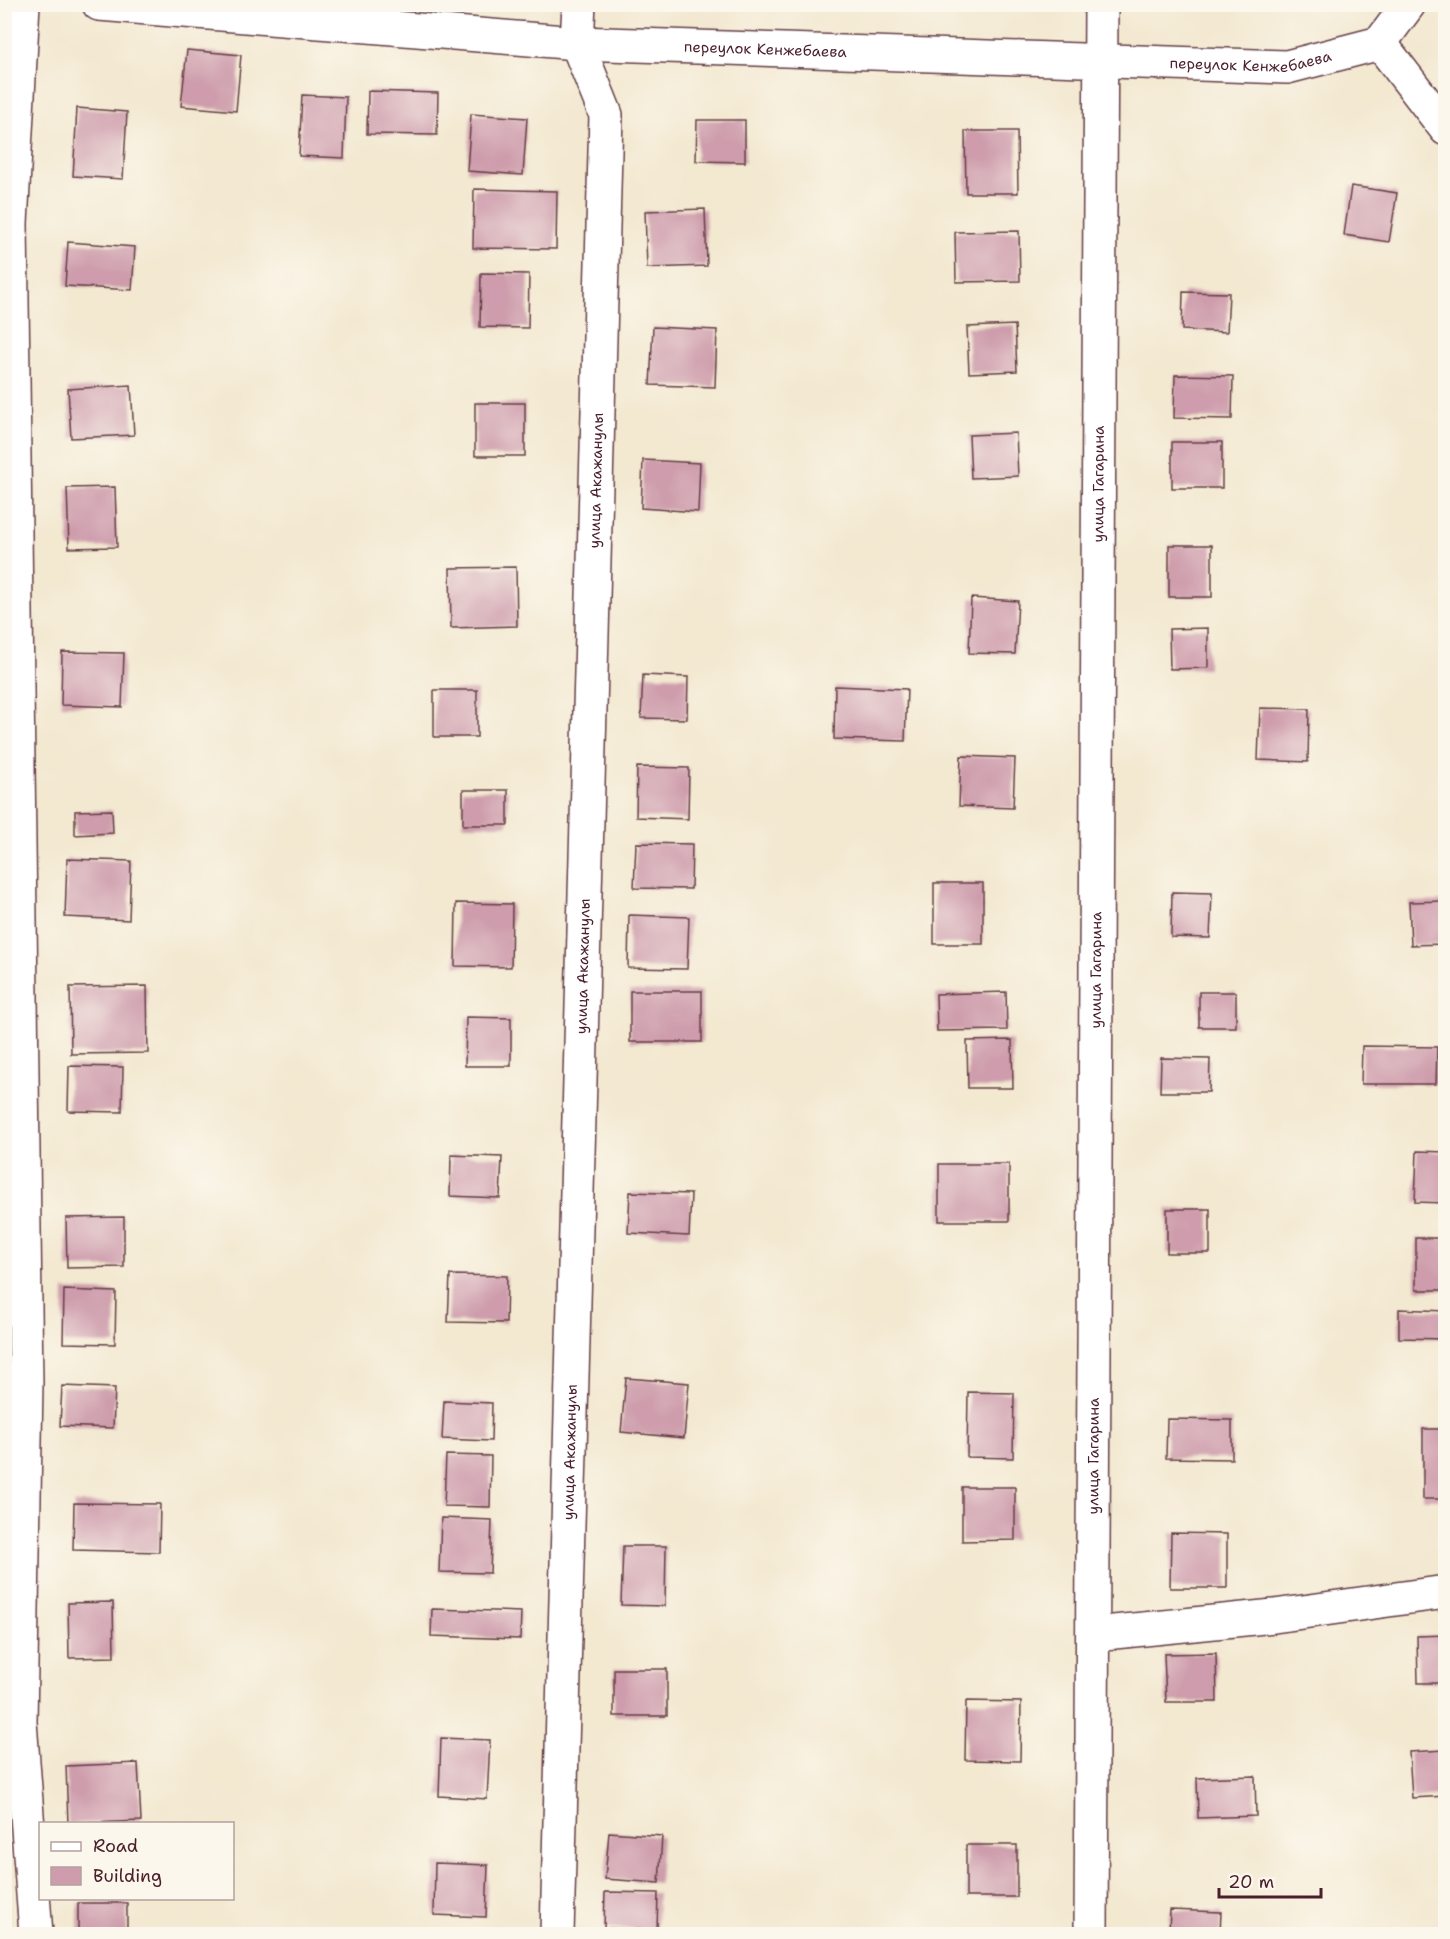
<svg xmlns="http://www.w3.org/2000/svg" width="1450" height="1939" viewBox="0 0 1450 1939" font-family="'Shantell Sans',sans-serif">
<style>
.building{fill:#ce9cac}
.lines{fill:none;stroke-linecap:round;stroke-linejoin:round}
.minor-casing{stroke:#633d44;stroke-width:36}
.minor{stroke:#fff;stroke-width:33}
.labels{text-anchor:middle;stroke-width:5;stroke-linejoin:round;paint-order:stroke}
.street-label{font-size:15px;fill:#4a1f2b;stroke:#fbf7ec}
</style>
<rect width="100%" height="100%" fill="#fbf7ec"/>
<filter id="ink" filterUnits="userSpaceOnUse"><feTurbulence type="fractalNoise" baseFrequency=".0167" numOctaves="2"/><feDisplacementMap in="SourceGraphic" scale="12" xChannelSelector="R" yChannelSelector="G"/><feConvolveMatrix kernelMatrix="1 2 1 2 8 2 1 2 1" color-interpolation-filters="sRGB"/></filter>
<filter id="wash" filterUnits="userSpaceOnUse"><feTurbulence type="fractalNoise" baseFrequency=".008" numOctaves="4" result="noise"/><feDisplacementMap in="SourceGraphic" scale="24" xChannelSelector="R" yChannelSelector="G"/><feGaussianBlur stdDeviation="1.35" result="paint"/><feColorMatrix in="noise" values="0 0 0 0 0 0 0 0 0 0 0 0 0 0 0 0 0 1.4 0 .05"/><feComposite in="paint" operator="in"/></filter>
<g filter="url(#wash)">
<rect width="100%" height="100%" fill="#f3e8d0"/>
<g id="blocks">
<path class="building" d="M187 50 241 55 236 111 181 106Z
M368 91 438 93 437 135 367 134Z
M302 95 346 97 344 158 299 156Z
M77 108 127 112 123 179 73 176Z
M471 114 527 118 523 175 467 171Z
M697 120H745V162L696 161Z
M965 131H1017L1018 193H966Z
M1351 186 1397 193 1389 242 1344 235Z
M474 189 557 191 556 249 473 248Z
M705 209 707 266 647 268 645 211Z
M1019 231 1020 281 956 282 955 232Z
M68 242 135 247 132 290 65 286Z
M481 273 529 274 528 328 480 327Z
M1183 292 1229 293 1227 332 1182 330Z
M1015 325 1017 371 969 373 967 327Z
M653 327 717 330 715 387 650 385Z
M1175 375 1233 376 1232 419 1174 418Z
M131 385 134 435 71 438 68 389Z
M475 403H525V456H475Z
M1016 433 1018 476 971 478 969 435Z
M1172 442H1222V488H1172Z
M643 460 700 463 698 512 641 508Z
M115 487 117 547 69 548 67 488Z
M1169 545H1212V597H1169Z
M516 567 517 626 451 628 450 568Z
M971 598 1018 601 1015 654 969 653Z
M1208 628V668L1170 669 1169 629Z
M62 652 124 653 122 707 61 705Z
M643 675 688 677 687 719 641 718Z
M835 686 907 689 905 741 834 739Z
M434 690H477V737H434Z
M1260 708 1309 709 1308 762 1258 760Z
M961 756 1015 758 1013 808 959 806Z
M637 767 689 768 688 819 636 817Z
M463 790H508V825H463Z
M112 810 113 833 75 835V811Z
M636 843 692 844 691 889 634 888Z
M67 859 131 861 129 920 65 917Z
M934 883H983V944H934Z
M1172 892 1212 893 1210 938 1171 937Z
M1446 901V944L1411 945 1409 902Z
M456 903 512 904 511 967 455 966Z
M629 915 689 917 687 969 628 968Z
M147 986 148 1053 71 1054 70 987Z
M630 991H702V1042H630Z
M1006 992 1007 1030 937 1031 936 994Z
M1199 992H1236V1027H1199Z
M466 1017 511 1018V1066H465Z
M1012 1040 1013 1088H968L967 1041Z
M1362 1046 1437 1047 1436 1084H1361Z
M1161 1058 1210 1059 1209 1092H1160Z
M69 1066 123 1067 122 1112 68 1111Z
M1417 1151 1446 1152V1203L1415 1202Z
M451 1155 502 1157 500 1198 450 1196Z
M939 1164H1009V1221H939Z
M630 1192 691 1194 689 1236 628 1233Z
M1167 1209H1210V1253H1167Z
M124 1217V1267L67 1268 66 1218Z
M1416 1238H1446V1290H1416Z
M450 1275 507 1276 506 1323 448 1322Z
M64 1290 116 1292 115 1344 63 1343Z
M1399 1309 1446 1311V1339L1399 1338Z
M626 1378 689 1383 684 1438 621 1432Z
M62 1386 115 1388 113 1428 60 1426Z
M968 1392 1014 1393 1013 1458 967 1457Z
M444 1401 492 1403 491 1441 442 1439Z
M1167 1419 1232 1420V1459L1166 1458Z
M1423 1429H1446V1499H1423Z
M446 1455 491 1456 490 1507 444 1506Z
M962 1487H1015V1540L962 1541Z
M74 1503 160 1504 159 1552 73 1550Z
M441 1518 492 1520 490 1573 439 1572Z
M1171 1533 1227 1534V1588H1170Z
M623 1546H666L665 1606 621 1605Z
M113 1602 114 1657 69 1658 68 1603Z
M432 1609 521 1612 520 1639 431 1636Z
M1446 1635V1683H1418L1417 1636Z
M1216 1653 1217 1702H1166L1164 1654Z
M614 1669H667V1716H614Z
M966 1701 1021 1702 1020 1761 965 1760Z
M441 1738 490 1740 487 1799 439 1796Z
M1446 1750V1796L1412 1798 1409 1752Z
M138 1763 141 1821 68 1824 66 1766Z
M1255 1776 1256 1816 1198 1818 1197 1778Z
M609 1832 662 1836 659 1883 605 1879Z
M966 1845H1017V1897H966Z
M435 1863 488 1865 486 1917 434 1915Z
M605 1892 658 1893 657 1930 604 1928Z
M78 1903H127V1934H78Z
M1170 1910 1221 1912 1220 1934H1169Z"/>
</g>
</g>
<g filter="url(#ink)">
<use href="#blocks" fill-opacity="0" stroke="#633d44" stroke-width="1.5"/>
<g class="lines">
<defs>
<g id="minor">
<path d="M23 4 11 223 26 1384 20 1722 36 1934"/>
<path id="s1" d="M99 4 577 43 1287 67 1380 43 1409 4"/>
<path d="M1380 43 1446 129"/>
<path d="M1094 1634 1274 1616 1446 1592"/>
<path id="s2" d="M557 1934 606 115 577 43 579 4"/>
<path id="s3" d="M1091 1934 1101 4"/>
</g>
</defs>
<use href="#minor" class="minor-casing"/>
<use href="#minor" class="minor"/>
</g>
</g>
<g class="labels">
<g class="street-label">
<text dy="5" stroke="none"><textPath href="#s1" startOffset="668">переулок Кенжебаева</textPath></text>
<text dy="5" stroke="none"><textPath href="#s1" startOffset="1154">переулок Кенжебаева</textPath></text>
<text dy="5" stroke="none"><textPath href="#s2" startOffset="1454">улица Акажанулы</textPath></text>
<text dy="5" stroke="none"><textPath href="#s3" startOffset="1450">улица Гагарина</textPath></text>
<text dy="5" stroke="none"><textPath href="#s2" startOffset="968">улица Акажанулы</textPath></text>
<text dy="5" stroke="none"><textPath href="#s3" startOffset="964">улица Гагарина</textPath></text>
<text dy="5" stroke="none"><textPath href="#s2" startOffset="482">улица Акажанулы</textPath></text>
<text dy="5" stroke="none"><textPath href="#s3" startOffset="478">улица Гагарина</textPath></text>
</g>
</g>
<rect width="1450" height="1939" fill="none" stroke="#fbf7ec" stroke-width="24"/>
<rect x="39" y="1822" width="195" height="78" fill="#fbf7ec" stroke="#b4a19f" stroke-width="1.5"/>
<rect x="51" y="1842" width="30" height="9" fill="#ffffff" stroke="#b4a19f" stroke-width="1.5"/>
<text x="93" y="1852" font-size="18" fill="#4a1f2b">Road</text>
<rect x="51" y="1867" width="30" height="18" fill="#ce9cac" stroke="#b4a19f" stroke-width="1.5"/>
<text x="93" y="1882" font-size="18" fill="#4a1f2b">Building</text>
<path d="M1219 1888v9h102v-9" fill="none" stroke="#4a1f2b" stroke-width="3"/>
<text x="1228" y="1888" font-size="18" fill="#4a1f2b" stroke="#fbf7ec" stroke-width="4.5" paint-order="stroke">20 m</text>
</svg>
